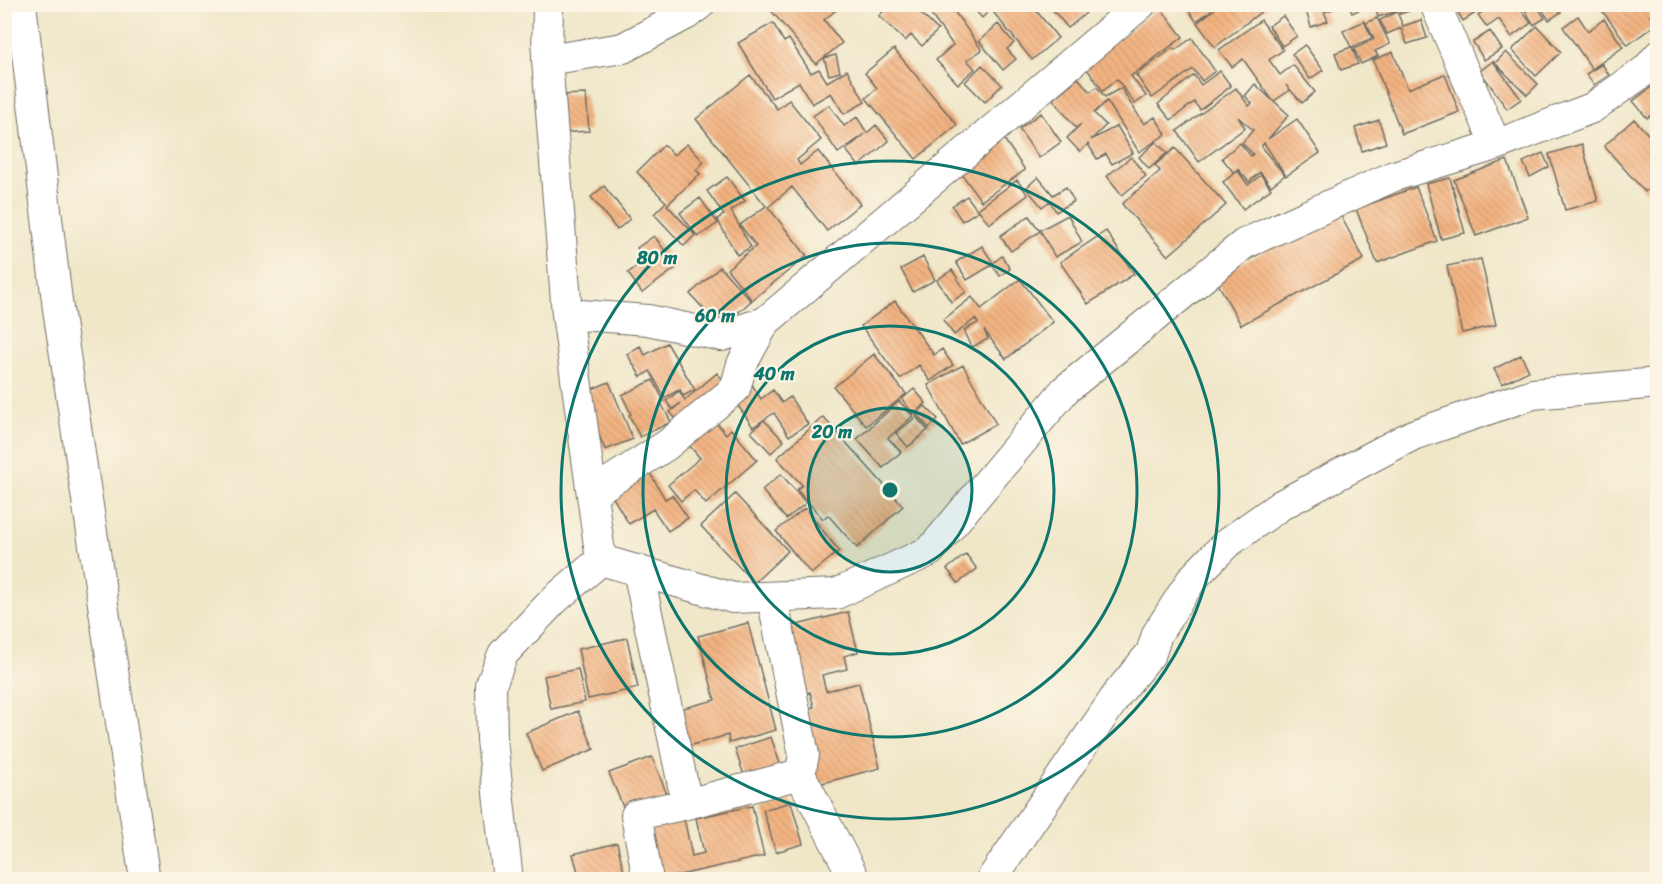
<svg xmlns="http://www.w3.org/2000/svg" width="1662" height="884" viewBox="0 0 1662 884" font-family="Sriracha,sans-serif">
<style>
.building{fill:url(#building-back-hatch)}
.lines{fill:none;stroke-linecap:round;stroke-linejoin:round}
.street-casing{stroke:#706d62;stroke-width:32}
.street{stroke:#fff;stroke-width:30}
.ring{fill:none;stroke:#0f766e;stroke-width:3}
.centre{fill:#0f766e;stroke:#fcf5e5;stroke-width:3}
.ring-label{font-size:18px;text-anchor:middle;font-weight:bold;fill:#0f766e;stroke:#fcf5e5;stroke-width:4.5;stroke-linejoin:round;paint-order:stroke}
</style>
<defs>
<pattern id="building-back-hatch" width="6" height="6" patternUnits="userSpaceOnUse" patternTransform="scale(1.5)"><rect width="6" height="6" fill="#f3b381"/><path d="M-1 5l2 2M0 0l6 6M5-1l2 2" fill="none" stroke="#d09a70"/></pattern>
</defs>
<rect width="100%" height="100%" fill="#fcf5e5"/>
<filter id="ink" filterUnits="userSpaceOnUse"><feTurbulence type="fractalNoise" baseFrequency=".0167" numOctaves="2"/><feDisplacementMap in="SourceGraphic" scale="12" xChannelSelector="R" yChannelSelector="G"/><feConvolveMatrix kernelMatrix="1 2 1 2 8 2 1 2 1" color-interpolation-filters="sRGB"/></filter>
<filter id="wash" filterUnits="userSpaceOnUse"><feTurbulence type="fractalNoise" baseFrequency=".008" numOctaves="4" result="noise"/><feDisplacementMap in="SourceGraphic" scale="24" xChannelSelector="R" yChannelSelector="G"/><feGaussianBlur stdDeviation="1.35" result="paint"/><feColorMatrix in="noise" values="0 0 0 0 0 0 0 0 0 0 0 0 0 0 0 0 0 1.4 0 .05"/><feComposite in="paint" operator="in"/></filter>
<g filter="url(#wash)">
<rect width="100%" height="100%" fill="#f0e7c9"/>
<g id="blocks">
<path class="building" d="M760 4H843L824 20 842 43 816 64 769 8 766 11Z
M890 4H919L915 8 938 30 922 46 911 35 905 41 879 16Z
M923 4H949L982 50 967 60 975 69 958 84 936 60 953 45Z
M970 4H996L982 18Z
M1005 4H1031L1058 38 1032 60 994 13Z
M1048 4H1079L1086 13 1068 28Z
M1199 4H1208L1211 11 1196 21 1189 11Z
M1217 4H1271L1215 47 1197 23 1218 6Z
M1304 4H1345V5L1324 12 1328 21 1311 27Z
M1348 4H1372L1352 13Z
M1374 4H1395L1397 11 1378 17Z
M1397 4H1417L1418 8 1400 14 1399 11 1402 10 1399 11Z
M1453 4H1483L1485 7 1463 21Z
M1488 4H1520L1518 6 1531 23 1511 37 1499 19 1487 27 1478 15 1490 7Z
M1538 4H1556L1561 12 1549 20Z
M1597 4H1658V10L1650 16 1656 24 1628 45Z
M1534 5H1536L1545 18 1534 25 1525 10Z
M1160 7 1183 37 1131 76 1146 96 1135 104 1117 79 1103 91 1084 65Z
M1397 12 1403 26 1421 20 1427 38 1407 44 1401 28 1387 34 1380 20Z
M1283 16 1297 36 1282 46 1269 26Z
M1578 16 1588 31 1604 19 1623 47 1592 69 1563 27Z
M1377 18 1390 44 1375 51 1378 56 1361 64 1354 49 1374 39 1366 23Z
M1261 20 1283 50 1269 60 1280 75 1293 65 1315 92 1302 103 1286 85 1290 90 1274 101 1289 115 1268 139 1297 119 1320 153 1286 176 1264 143 1261 147 1285 175 1271 186 1260 172 1249 182 1238 169 1234 173 1222 158 1240 143 1251 156 1253 154 1242 143 1253 130 1238 117 1245 128 1199 162 1177 131 1236 88 1249 106 1252 103 1245 96 1255 84 1273 101 1243 59 1232 67 1219 50Z
M1364 21 1372 38 1352 47 1358 64 1341 70 1335 53 1351 47 1343 31Z
M773 23 784 42 789 39 811 73 819 69 827 82 847 70 865 102 844 114 831 93 812 104 799 82 772 98 738 43Z
M998 24 1014 43 1007 49 1016 59 1003 70 979 41Z
M1537 26 1561 52 1536 76 1512 50Z
M1490 31 1502 49 1484 60 1473 42Z
M1192 38 1215 71 1202 81 1193 69 1152 98 1136 75 1173 48 1175 50Z
M1305 45 1323 70 1310 79 1292 54Z
M894 49 957 125 916 159 866 98 877 88 865 73Z
M1393 52 1408 89 1445 74 1459 112 1402 134 1373 60Z
M1506 52 1538 84 1527 95 1495 63Z
M836 55 840 72 829 75 824 58Z
M1493 61 1521 99 1507 109 1480 71Z
M1602 64 1609 75 1594 85 1586 74Z
M982 65 1002 85 985 102 965 82Z
M1220 71 1231 86 1200 110 1194 102 1171 120 1158 104 1194 75 1201 85Z
M750 75 777 109 789 100 821 140 797 160 800 165 818 151 860 204 827 231 792 187 768 207 807 256 752 300 727 269 756 246 740 225 766 206 696 119Z
M1078 78 1090 92 1097 87 1105 97 1121 88 1144 124 1155 117 1166 134 1139 152 1107 101 1094 113 1106 125 1091 140 1117 126 1133 153 1112 164 1106 154 1097 159 1088 144 1080 152 1067 138 1081 124 1076 128 1053 99Z
M1658 82V110L1647 118 1633 101Z
M586 94 589 131 561 133 559 95Z
M829 105 844 126 857 117 867 133 876 125 889 141 859 166 846 150 865 134 838 153 813 116Z
M1041 113 1061 142 1039 158 1019 129Z
M1634 119 1658 145V180L1645 192 1604 146Z
M1379 120 1386 143 1362 151 1355 128Z
M1004 139 1025 170 981 201 961 173 984 157 982 154Z
M1156 142 1167 153 1149 169 1139 157Z
M687 144 704 162 696 170 700 174 667 205 695 235 684 246 654 214 666 202 637 172 664 145 674 155Z
M1582 144 1598 201 1565 210 1549 154Z
M1175 148 1226 205 1168 256 1122 204 1160 171 1155 165Z
M1543 153 1549 167 1530 177 1523 162Z
M1131 157 1146 176 1122 195 1107 176Z
M1507 160 1528 217 1476 236 1454 180Z
M1238 171 1248 185 1261 175 1271 189 1243 209 1223 182Z
M727 177 745 201 731 211 751 247 737 255 717 219 724 215 707 191Z
M1038 177 1053 195 1066 187 1074 201 1056 212 1050 201 1042 207 1026 188Z
M1450 178 1465 233 1441 239 1426 184Z
M1017 180 1028 195 989 224 978 209Z
M604 186 630 219 617 230 591 197Z
M1416 187 1437 241 1377 263 1356 209Z
M967 196 978 211 962 221 952 206Z
M700 198 718 223 698 237 680 213Z
M1338 211 1364 259 1241 325 1215 278Z
M1068 215 1082 242 1055 257 1040 230Z
M1029 216 1040 231 1011 251 1000 236Z
M1106 231 1134 274 1088 304 1060 262Z
M654 236 677 267 642 293 628 273 645 260 637 248Z
M982 246 993 263 1002 256 1010 269 1000 276 992 265 967 280 956 262Z
M923 257 935 280 913 292 901 269Z
M1481 259 1496 325 1462 333 1447 266Z
M720 267 751 301 721 328 690 294Z
M952 270 966 292 951 302 937 280Z
M1020 279 1053 322 1006 359 984 330 988 339 972 347 964 330 978 323 975 319 954 335 943 320 972 297 981 309Z
M895 301 934 355 942 349 953 365 930 381 919 365 900 379 861 326Z
M667 343 695 390 683 396 680 389 665 398 650 371 641 377 627 354 640 346 645 355Z
M874 354 906 394 866 426 834 387Z
M1521 355 1529 371 1502 384 1494 369Z
M963 365 996 424 960 444 928 385Z
M717 373 729 387 683 427 670 412 681 403 672 409 666 401 679 391 685 400Z
M653 380 664 401 661 403 671 422 640 437 629 415 631 414 622 395Z
M609 382 633 439 605 450 583 393Z
M751 383 761 399 773 390 782 403 790 397 808 424 789 436 774 413 753 427 731 396Z
M914 389 926 403 913 414 902 399Z
M899 401 913 416 888 438 901 452 883 468 857 439Z
M925 406 938 419 929 428 916 414Z
M823 417 903 506 857 548 828 515 823 519 797 490 802 485 777 458Z
M916 417 928 430 908 447 896 433Z
M764 420 784 441 771 453 751 432Z
M715 421 726 434 731 429 757 460 706 504 694 490 681 501 668 485 700 458 688 444Z
M650 473 665 499 672 495 688 518 668 531 653 509 629 524 612 496Z
M781 474 806 503 786 519 762 490Z
M735 494 788 551 754 583 701 526Z
M805 508 839 551 811 574 776 531Z
M966 554 977 569 958 583 947 569Z
M848 612 858 652 844 656 847 669 822 675 826 691 859 683 880 768 815 785 797 711 814 707 810 692 798 696 781 629Z
M748 623 776 730 729 743 728 735 681 748 672 711 715 700 698 636Z
M627 638 638 688 588 699 578 649Z
M578 669 585 702 551 709 544 676Z
M578 711 594 749 542 771 526 733Z
M771 737 783 773 747 784 735 749Z
M652 757 668 797 626 814 609 773Z
M791 802 803 844 776 852 763 810Z
M752 806 764 856 662 879 643 828 684 818 692 856 704 853 696 818Z
M617 843 625 876 609 879H580L573 854Z"/>
</g>
</g>
<g filter="url(#ink)">
<use href="#blocks" fill-opacity="0" stroke="#706d62" stroke-width="1.5"/>
<g class="lines">
<defs>
<path id="street" d="M21 4 58 309 145 880
M548 4 547 60 567 314 601 560
M1435 4 1496 145
M547 60 623 48 687 14 700 4
M567 314 648 320 722 336 765 322 742 364 735 389 667 445 592 493
M765 322 1141 4
M601 560 733 598 836 594 930 551 1065 390 1244 244 1394 176 1496 145 1592 108 1646 70 1658 56
M638 570 687 804
M772 597 804 755 800 774 855 880
M508 880 492 740 491 685 503 654 554 600 601 560
M648 880 636 815 687 804 800 774
M991 880 1119 692 1151 653 1157 634 1192 579 1226 544 1281 505 1413 435 1533 394 1658 383"/>
</defs>
<use href="#street" class="street-casing"/>
<use href="#street" class="street"/>
</g>
</g>
<circle cx="890" cy="490" r="82" fill="#0f766e" fill-opacity=".12"/>
<g class="ring">
<circle cx="890" cy="490" r="82"/>
<circle cx="890" cy="490" r="164"/>
<circle cx="890" cy="490" r="247"/>
<circle cx="890" cy="490" r="329"/>
</g>
<circle cx="890" cy="490" r="9" class="centre"/>
<g class="ring-label">
<text x="657" y="264">80 m</text>
<text x="715" y="322">60 m</text>
<text x="774" y="380">40 m</text>
<text x="832" y="438">20 m</text>
</g>
<rect width="1662" height="884" fill="none" stroke="#fcf5e5" stroke-width="24"/>
</svg>
